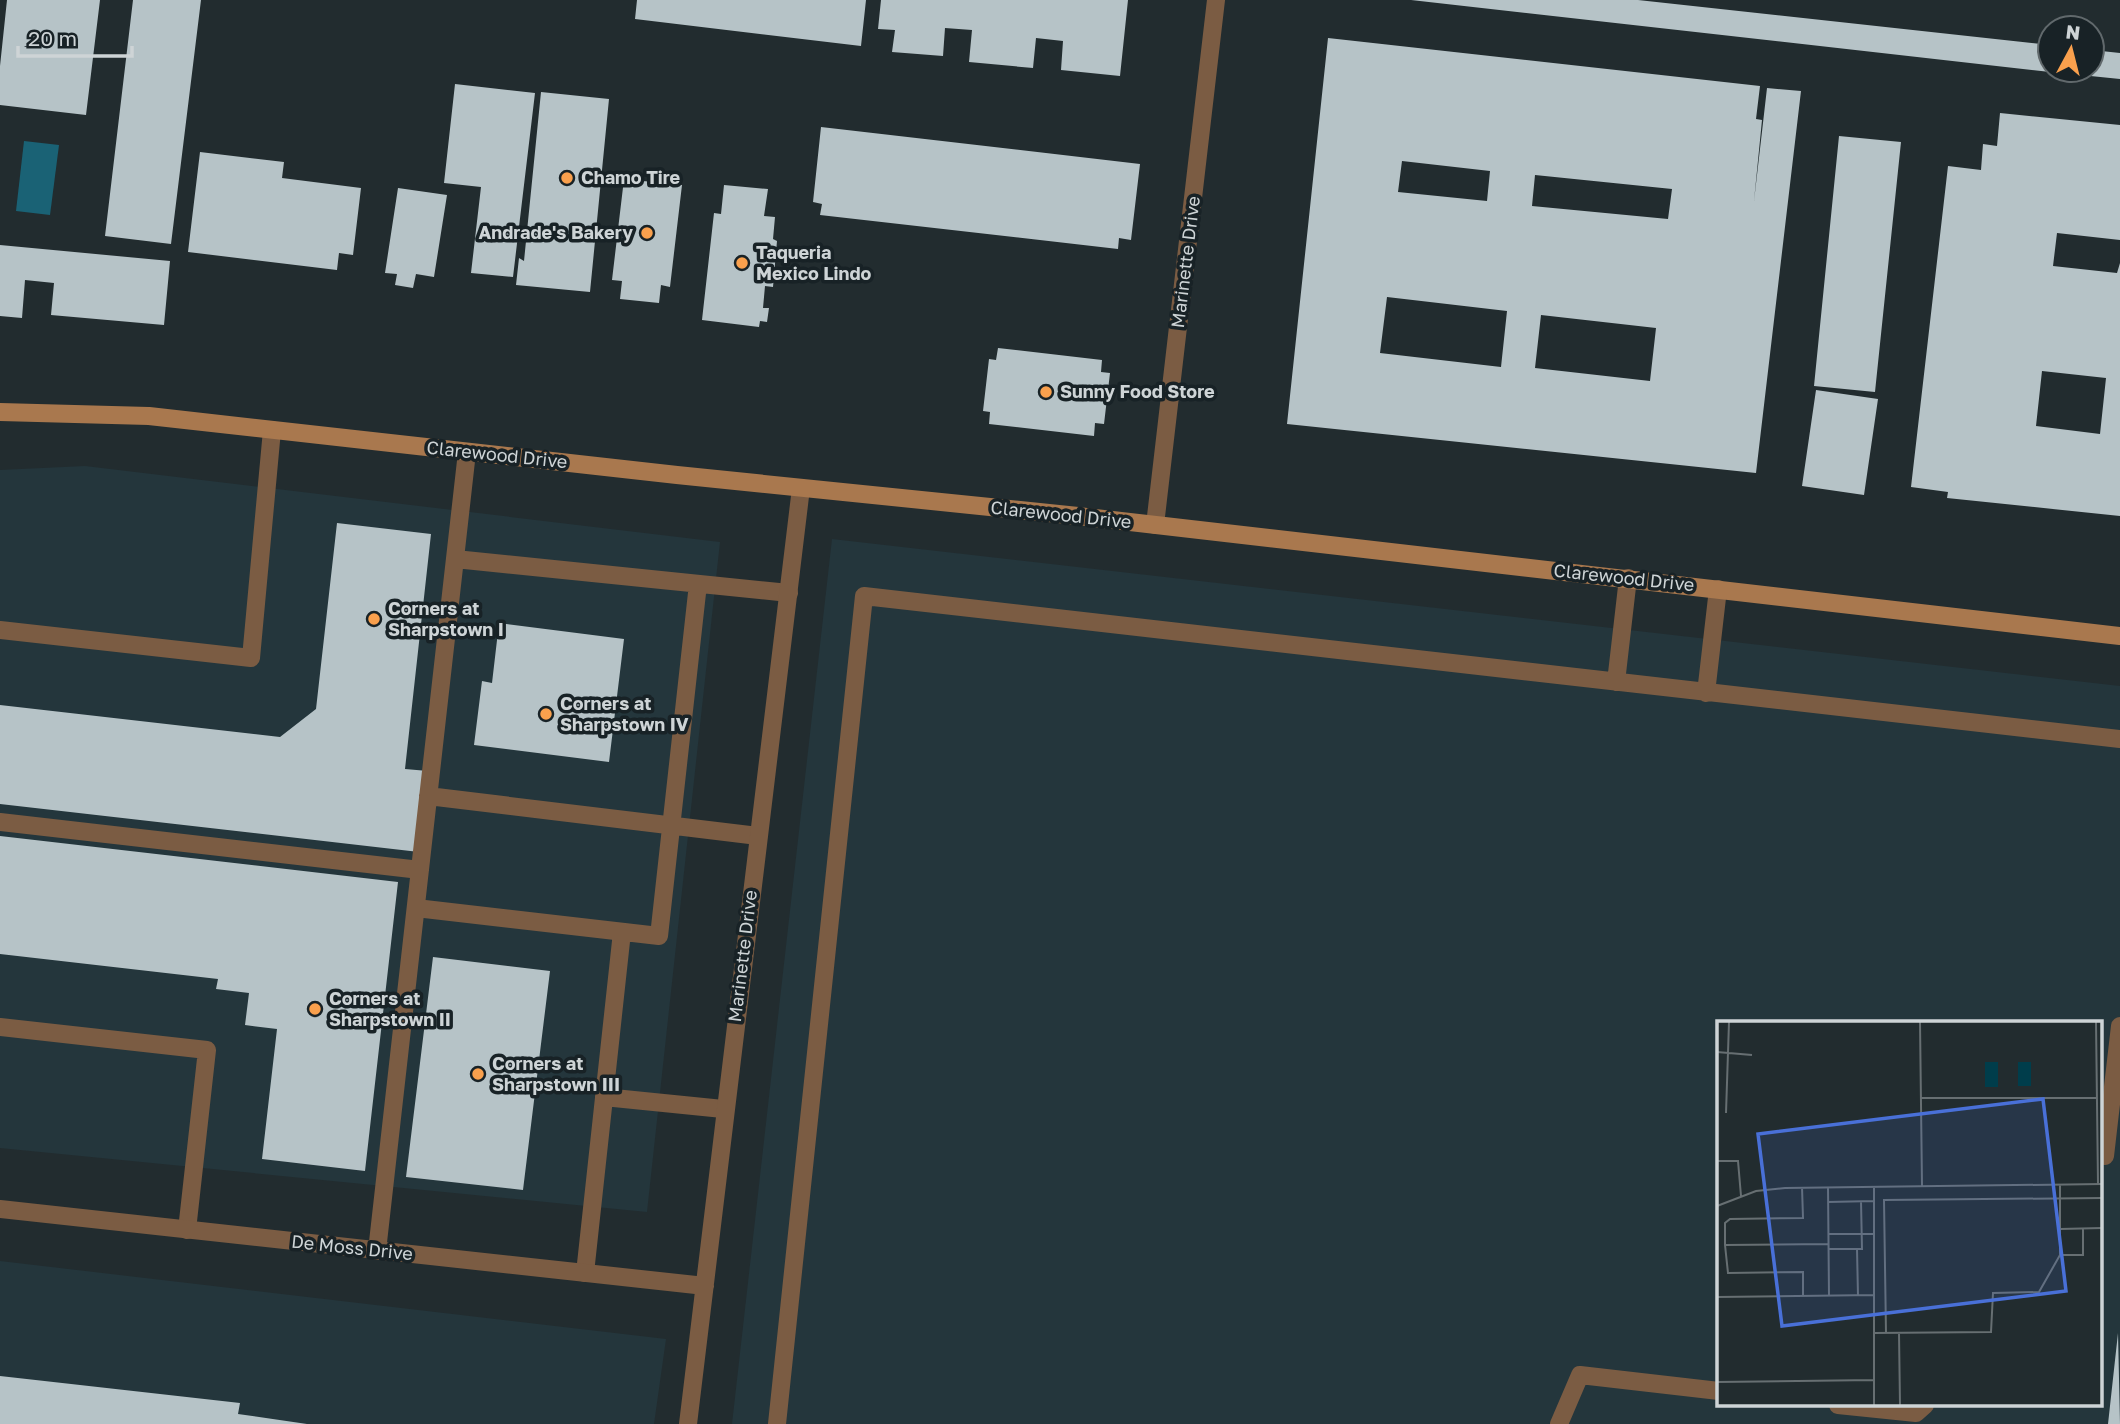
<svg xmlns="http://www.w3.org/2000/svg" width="2120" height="1424" viewBox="0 0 2120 1424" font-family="'Golos Text',sans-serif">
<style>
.built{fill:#24363c;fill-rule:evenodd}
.water{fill:#1a6275}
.building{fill:#b6c3c7;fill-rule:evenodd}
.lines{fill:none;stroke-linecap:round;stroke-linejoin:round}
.lane{stroke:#7b5c43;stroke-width:18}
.street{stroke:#7b5c43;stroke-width:18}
.secondary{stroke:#a9784e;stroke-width:18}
.poi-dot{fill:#f9a04d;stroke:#182226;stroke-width:2.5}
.labels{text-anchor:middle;stroke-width:7;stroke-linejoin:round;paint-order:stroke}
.poi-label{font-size:18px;font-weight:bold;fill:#ced4d6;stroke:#182226;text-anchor:start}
.street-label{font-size:18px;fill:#ced4d6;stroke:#182226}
.inset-road{fill:none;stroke:#676f72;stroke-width:2}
.view{fill:#4970d8;fill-opacity:0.15;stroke:#4970d8;stroke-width:3.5}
.inset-edge{fill:none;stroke:#ced4d6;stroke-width:3.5}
</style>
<rect width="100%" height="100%" fill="#222c2f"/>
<path class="built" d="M85 466 720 542 647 1212 0 1148V470Z
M832 539 2120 686V1424H732ZM1719 1023H2101V1405H1719Z
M0 1261 666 1339 654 1424H0Z"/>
<path class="water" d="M24 141 59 145 50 215 16 211Z"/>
<path class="building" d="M7 0H100L86 115 0 105V66Z
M133 0H201L171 244 105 236Z
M637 0H866L861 46 635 19Z
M881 0H1128L1120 76 1061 70 1063 41 1036 38 1033 68 969 62 972 30 945 28 943 56 892 52 895 30 878 29Z
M1411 0H1638L2050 45V72Z
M1328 38 1760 86 1756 119 1762 120 1754 201 1767 88 1801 91 1756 473 1287 424ZM1402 161 1490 171 1487 201 1398 192ZM1535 175 1672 189 1668 219 1532 206ZM1387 297 1507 311 1501 367 1380 353ZM1541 315 1656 328 1650 381 1535 368Z
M2092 50 2120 53V79L2051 72 2092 70Z
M455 84 535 93 513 277 471 273 481 187 444 183Z
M541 92 609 99 590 292 516 285 519 258 524 261Z
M2000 113 2120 125V240L2057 233 2053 266 2117 273 2120 263V516L1947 498 1948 492 1911 487 1948 166 1981 170 1983 144 1997 146ZM2042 371 2106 378 2100 434 2036 426Z
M821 127 1140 164 1131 240 1119 238 1118 249 820 215 822 204 813 202Z
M1839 136 1901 142 1875 392 1814 386Z
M200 152 284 162 282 178 361 188 353 255 339 253 337 270 188 252Z
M624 179 682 185 670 287 661 285 659 303 620 299 622 281 612 280Z
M724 185 768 189 764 216 775 217 773 239 777 241 773 287 765 286 763 308H769L767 322 760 321 759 327 702 320 714 213 721 214Z
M398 188 447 195 434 277 416 274 413 288 395 285 397 274 385 273Z
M0 245 170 261 164 325 51 315 54 283 25 280 22 318 0 316Z
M998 348 1102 360 1101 372 1110 373 1104 424 1095 423 1094 436 989 424 990 412 983 411 989 359 996 360Z
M1816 390 1878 399 1864 495 1802 486Z
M337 523 431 534 405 769 428 771 419 852 0 804V705L280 737 316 709Z
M499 623 624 639 609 762 474 745 482 681 492 683Z
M0 836 398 882 365 1171 262 1159 277 1029 245 1025 249 993 216 989 218 979 0 954Z
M433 957 550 971 523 1190 406 1177Z
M2118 1333 2120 1424H2108Z
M0 1376 240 1403 238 1414 307 1424H0Z"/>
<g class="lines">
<path class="lane" d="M455 559 789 593
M0 630 251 658 272 430
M1616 682 1628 578
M1706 693 1718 589
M428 796 758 836
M0 822 420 870
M416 908 659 936 698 584
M0 1027 207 1050 187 1230
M604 1097 723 1109
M2105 1156 2120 1026
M377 1251 467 452
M585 1273 622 932
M1838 1405 1916 1413 1925 1405
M777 1424 864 596 2120 739
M1559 1424 1580 1375 1719 1391"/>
<path class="street" d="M1155 525 1216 0
M0 1209 705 1286
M688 1424 801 488"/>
<path class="secondary" d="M0 412 149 416 677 475 1078 516 2120 636"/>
</g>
<g class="poi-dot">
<circle cx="567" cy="178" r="7"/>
<circle cx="647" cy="233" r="7"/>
<circle cx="742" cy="263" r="7"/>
<circle cx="1046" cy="392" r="7"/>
<circle cx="374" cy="619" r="7"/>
<circle cx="546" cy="714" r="7"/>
<circle cx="315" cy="1009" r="7"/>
<circle cx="478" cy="1074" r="7"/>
</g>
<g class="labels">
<g class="poi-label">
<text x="581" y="184">Chamo Tire</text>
<text x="633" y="239" text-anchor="end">Andrade's Bakery</text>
<text x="756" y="259">Taqueria<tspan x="756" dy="21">Mexico Lindo</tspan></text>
<text x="1060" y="398">Sunny Food Store</text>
<text x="388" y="615">Corners at<tspan x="388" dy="21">Sharpstown I</tspan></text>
<text x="560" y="710">Corners at<tspan x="560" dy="21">Sharpstown IV</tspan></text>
<text x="329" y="1005">Corners at<tspan x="329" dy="21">Sharpstown II</tspan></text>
<text x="492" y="1070">Corners at<tspan x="492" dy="21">Sharpstown III</tspan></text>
</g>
<g class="street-label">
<text transform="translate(1186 262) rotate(-83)" y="6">Marinette Drive</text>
<text transform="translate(497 455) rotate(6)" y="6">Clarewood Drive</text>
<text transform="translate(1061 515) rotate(6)" y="6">Clarewood Drive</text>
<text transform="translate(1624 578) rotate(6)" y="6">Clarewood Drive</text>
<text transform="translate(743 956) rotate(-83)" y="6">Marinette Drive</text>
<text transform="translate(352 1248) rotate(6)" y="6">De Moss Drive</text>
</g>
</g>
<g transform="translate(1717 1021)">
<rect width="385" height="385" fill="#222c2f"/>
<path d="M268 41H281V66H268ZM301 41H314V65H301Z" fill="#003d4b"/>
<path class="inset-road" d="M203 1 205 165M379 1 381 163M0 31 35 34M204 77H380M9 92 12 1M0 140H21L24 175M85 166 86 197 13 198 8 202V224L11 252 86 251V275M111 166 112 275M157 166V384M111 181 157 180M0 185 39 170 68 167 385 163M343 208 385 207M112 213H157M8 224 112 223M112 228H145L144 180M140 228 141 275M343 234H366V207M0 276 157 274M157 312 274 311 276 272 322 271 343 234V164M169 312 167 179 385 177M182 312 183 384M0 361 157 359"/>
<path class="view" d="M326 78 349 270 65 305 41 113Z"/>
<rect width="385" height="385" class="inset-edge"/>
</g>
<g transform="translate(2071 49) rotate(7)"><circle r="33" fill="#182226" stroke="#61696c" stroke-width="2"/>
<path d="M0-5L12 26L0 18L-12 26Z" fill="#f9a04d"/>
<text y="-10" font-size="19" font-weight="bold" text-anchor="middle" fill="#ced4d6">N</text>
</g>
<path d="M18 46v10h114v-10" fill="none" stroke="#ced4d6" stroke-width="3.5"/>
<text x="28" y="46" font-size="21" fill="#ced4d6" stroke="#182226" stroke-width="5" paint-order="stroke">20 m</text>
</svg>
